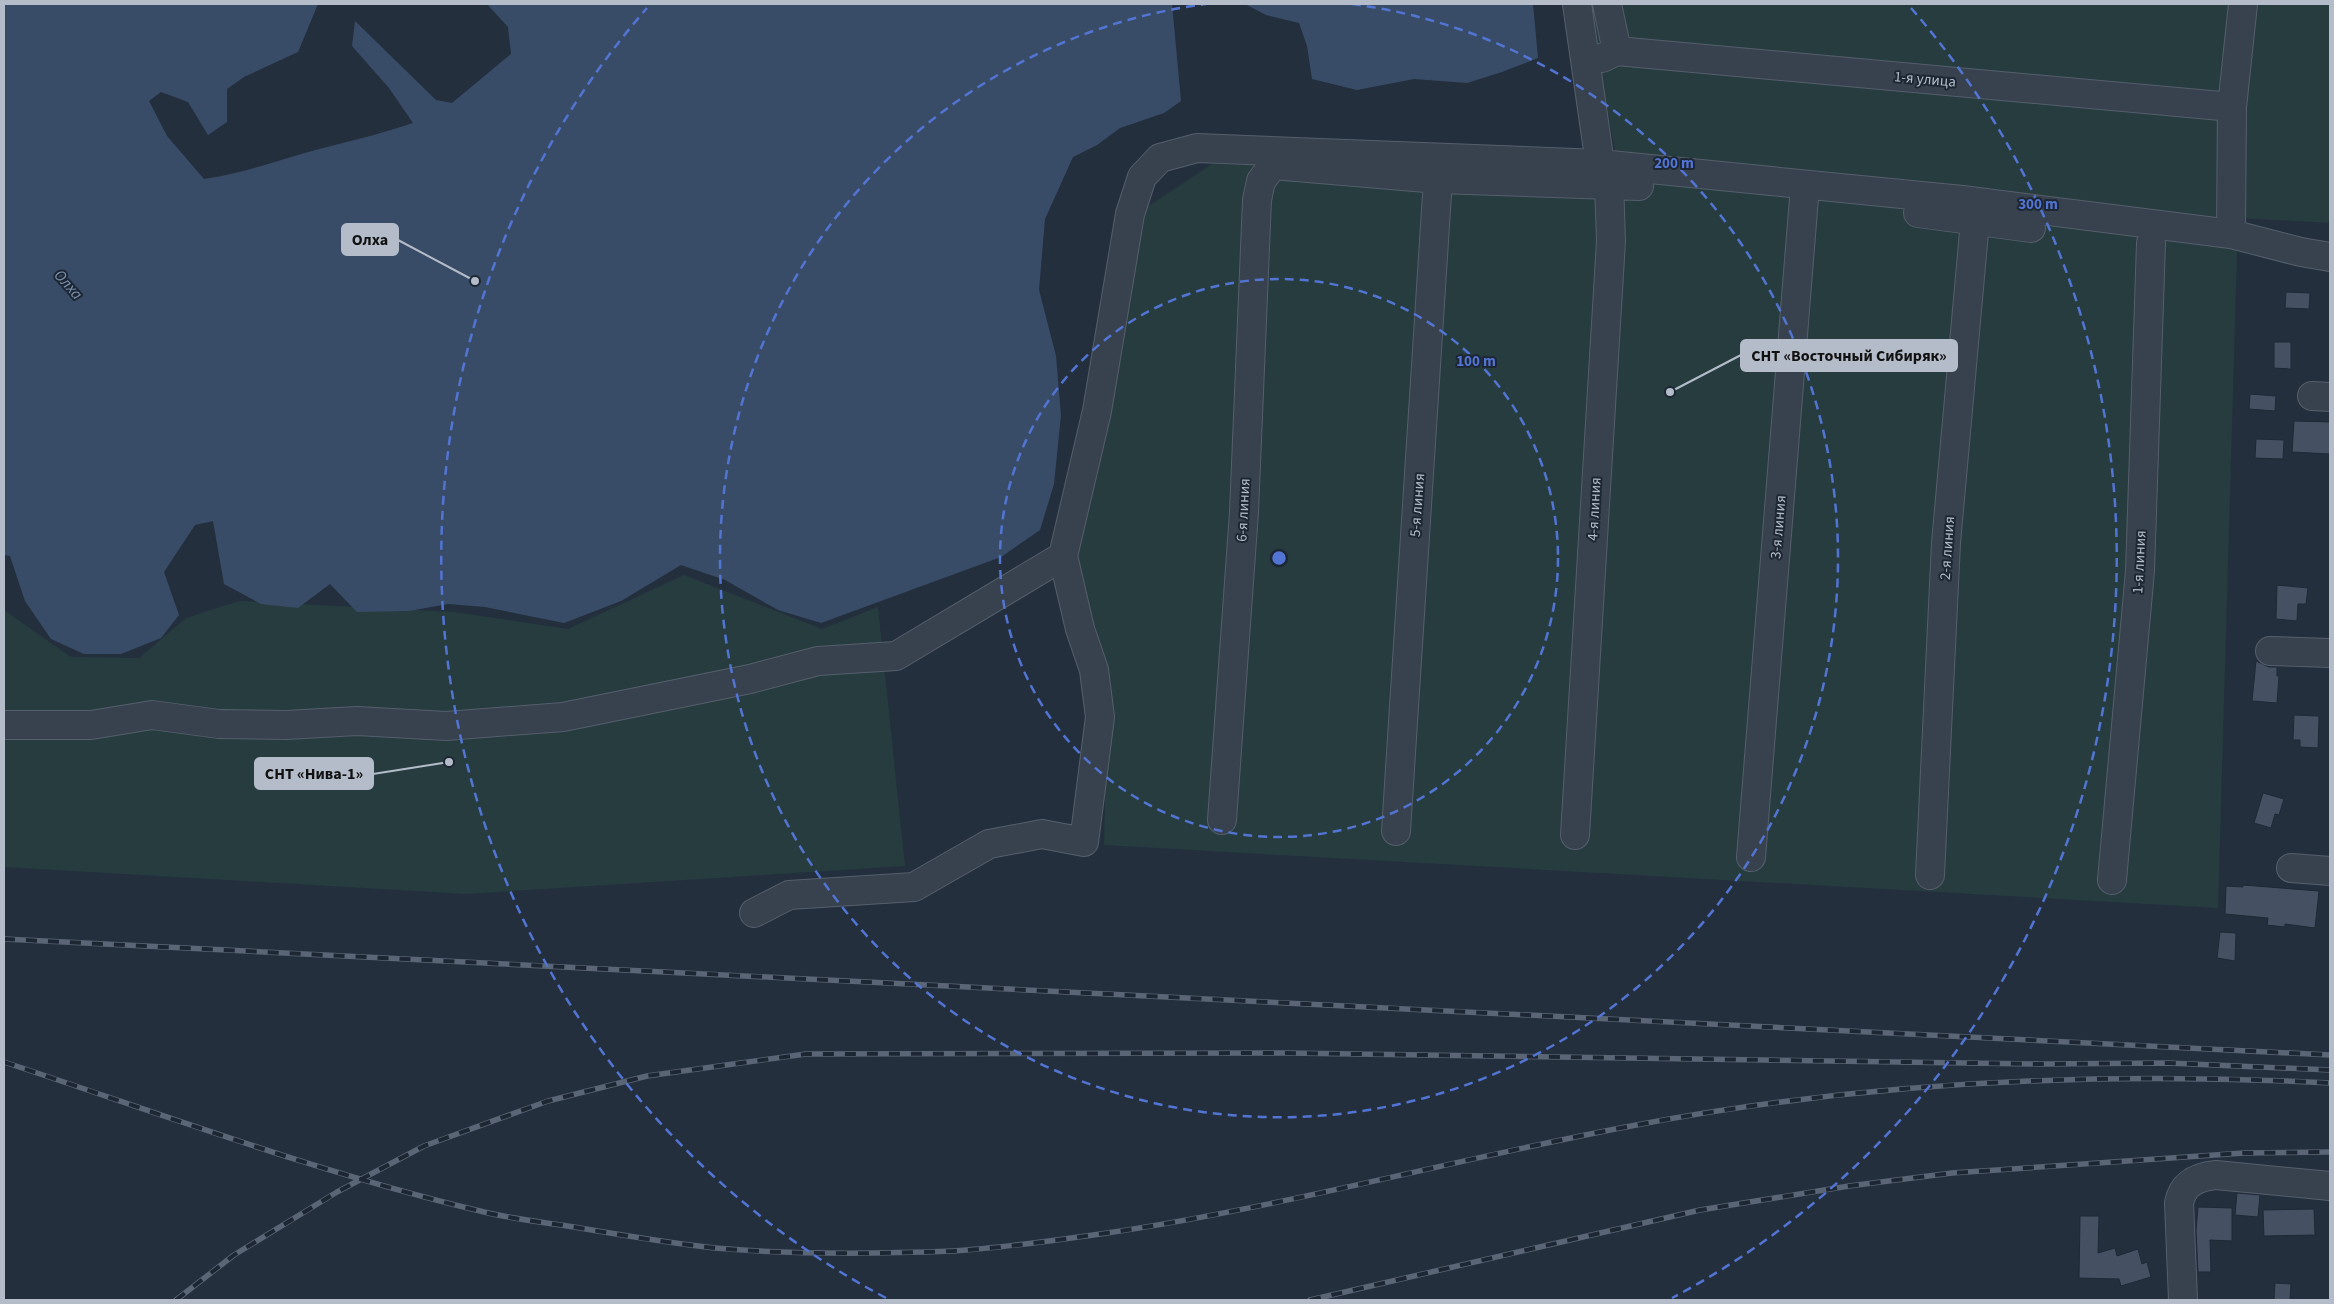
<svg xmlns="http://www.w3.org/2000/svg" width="2334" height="1304" viewBox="0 0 2334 1304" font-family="'Source Sans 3',sans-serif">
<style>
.green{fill:#263c3f}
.water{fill:#394c67}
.building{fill:#455162;stroke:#1f2835}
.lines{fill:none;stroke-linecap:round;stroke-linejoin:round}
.minor-casing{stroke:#565f6c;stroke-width:30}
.minor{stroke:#38414e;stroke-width:28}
.rail-casing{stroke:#5a6575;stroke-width:5.5}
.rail{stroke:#1d2633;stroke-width:4;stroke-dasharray:11;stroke-linecap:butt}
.ring{fill:none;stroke:#5274d3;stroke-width:2.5;stroke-dasharray:9 6}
.labels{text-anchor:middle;stroke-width:4;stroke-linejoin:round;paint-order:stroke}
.street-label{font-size:15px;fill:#b4bcc9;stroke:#1d2633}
.water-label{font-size:16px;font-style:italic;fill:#7c92b1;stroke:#1d2633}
.centre{fill:#5274d3;stroke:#1d2633;stroke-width:2.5}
.ring-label{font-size:15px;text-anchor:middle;font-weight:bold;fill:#5274d3;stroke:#1d2633;stroke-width:4;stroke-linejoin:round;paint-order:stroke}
.leader{fill:none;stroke:#b4bcc9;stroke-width:2}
.callout-dot{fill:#b4bcc9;stroke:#1d2633;stroke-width:2}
.callout{fill:#b4bcc9;stroke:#b4bcc9;stroke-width:2}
.callout-label{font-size:16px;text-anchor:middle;font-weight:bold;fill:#111}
</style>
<rect width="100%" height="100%" fill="#242f3e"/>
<path class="green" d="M1588 4H2330V223L2238 218 2218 908 1104 845 1108 667 1073 562 1147 207 1212 164 1619 173Z
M684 575 822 629 878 607 905 866 466 894 4 867V610L71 657 139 658 186 618 239 601 454 612 568 629Z"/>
<path class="water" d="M4 4H318L298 52 244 77 227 89V122L208 135 188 102 161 92 149 101 167 136 204 179C240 174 270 163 305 153 341 143 378 135 413 123L389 88 352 46 355 21 436 100 452 103 511 54 508 27 487 4H1172L1181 101 1164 113 1120 128 1097 145 1073 157 1045 219 1039 290 1056 356 1061 415 1054 484 1040 530 1001 557 821 623 778 610 725 580 681 565 621 601 564 623 485 607 448 604 409 611 357 612 330 584 298 608 261 604 224 584 213 521 195 525 164 572 179 615 161 638 121 654H84L51 639 25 601 10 556 4 555Z
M1245 4H1533L1538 58 1502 72 1467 83 1414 79 1357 90 1312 79 1307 46 1299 23 1266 15Z"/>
<path class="building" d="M2286 292 2310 293 2309 309 2285 308Z
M2274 342H2291V369L2274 368Z
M2250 394 2276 396 2275 411 2249 409Z
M2294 421 2330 422V454L2292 452Z
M2256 439 2284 440 2283 459 2255 458Z
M2277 585 2308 588 2306 604H2298L2297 621 2276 619Z
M2256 661 2269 667H2277V676H2279L2277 703 2252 701Z
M2294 715 2319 716 2318 748 2300 747V740H2293Z
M2263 793 2284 799 2279 815 2275 814 2271 828 2254 823Z
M2243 885 2319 891 2315 928 2285 924V927L2267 925 2268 918 2225 914 2226 886 2243 887Z
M2220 932 2236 933 2235 961 2217 958Z
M2237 1193 2260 1195 2258 1217 2235 1215Z
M2198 1207 2232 1208V1241L2210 1240 2211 1272H2198L2196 1231Z
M2314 1209 2315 1235 2264 1236 2263 1210Z
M2080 1216H2099L2098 1253 2115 1248 2117 1256 2138 1249 2142 1264 2147 1262 2151 1277 2121 1286 2119 1279 2079 1278Z
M2275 1283 2291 1284 2290 1300H2274Z"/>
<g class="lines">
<defs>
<path id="minor" d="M1577 4 1600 164
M1617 51 2232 107
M1602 58 1617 51 1607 4
M1918 213 2031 228
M2231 234 2232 107 2243 4
M2312 396 2330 397
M2270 651 2330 653
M4 725H91L152 715 219 724 286 725 357 721 446 726 563 717 750 679 818 661 896 656 1063 556
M1222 820 1244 512 1257 200 1261 181 1273 165 1438 179 1639 186
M1396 831 1438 179
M1575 835 1611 241 1609 183
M1751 857 1804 198
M2291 868 2330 871
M1930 875 1946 543 1975 221
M2112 880 2140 571 2151 243
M754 913 789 895 914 887 989 844 1042 834 1084 842 1100 717 1094 670 1080 629 1063 556 1097 411 1130 214 1142 177 1160 158 1197 148 1600 164 1962 200 2231 234 2301 252 2330 257
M2183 1300 2179 1203C2183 1183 2197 1177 2216 1175L2330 1186"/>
</defs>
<use href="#minor" class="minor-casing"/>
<use href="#minor" class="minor"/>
<defs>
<path id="rail" d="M4 939 2330 1055
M4 1062C162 1114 319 1173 480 1211 511 1219 543 1222 574 1227 621 1235 668 1243 715 1248 794 1255 875 1254 953 1251 1005 1248 1056 1240 1107 1233 1284 1207 1456 1159 1631 1126 1861 1082 2097 1071 2330 1083
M176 1300 234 1255 337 1192 424 1146 548 1101 647 1076 806 1054 1286 1053 2041 1064 2168 1063 2330 1070
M1310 1300 1700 1210 1849 1186 1952 1173 2244 1153 2330 1152"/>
</defs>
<use href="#rail" class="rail-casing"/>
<use href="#rail" class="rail"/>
</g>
<g class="ring">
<circle cx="1279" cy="558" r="279"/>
<path d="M1352 4A559 559 0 1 1 1206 4"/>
<path d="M886 1298A838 838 0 0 1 647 8M1911 8A838 838 0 0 1 1672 1298"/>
</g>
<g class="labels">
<g class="street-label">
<text transform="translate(1925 79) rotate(5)" y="5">1-я улица</text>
<text transform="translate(1417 505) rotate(-86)" y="5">5-я линия</text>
<text transform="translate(1594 509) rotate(-87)" y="5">4-я линия</text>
<text transform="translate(1243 510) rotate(-87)" y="5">6-я линия</text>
<text transform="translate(1778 527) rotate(-85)" y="5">3-я линия</text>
<text transform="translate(1947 548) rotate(-86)" y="5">2-я линия</text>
<text transform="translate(2139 562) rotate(-87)" y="5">1-я линия</text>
</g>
<g class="water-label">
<text transform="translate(69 284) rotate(48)" y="6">Олха</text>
</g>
</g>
<circle cx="1279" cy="558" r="8" class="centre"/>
<g class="ring-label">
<text x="1674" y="168">200 m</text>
<text x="2038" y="209">300 m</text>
<text x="1476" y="366">100 m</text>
</g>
<path class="leader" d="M475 281L398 240M1670 392L1741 355M449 762L373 774"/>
<g class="callout-dot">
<circle cx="475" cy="281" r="5"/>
<circle cx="1670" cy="392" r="5"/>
<circle cx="449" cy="762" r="5"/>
</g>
<g class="callout">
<rect x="342" y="224" width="56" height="31" rx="5"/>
<rect x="1741" y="340" width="216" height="31" rx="5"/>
<rect x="255" y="758" width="118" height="31" rx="5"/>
</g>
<g class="callout-label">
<text x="370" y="245">Олха</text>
<text x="1849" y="361">СНТ «Восточный Сибиряк»</text>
<text x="314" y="779">СНТ «Нива-1»</text>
</g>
<rect width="2334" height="1304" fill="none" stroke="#b4bcc9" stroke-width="10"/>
</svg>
